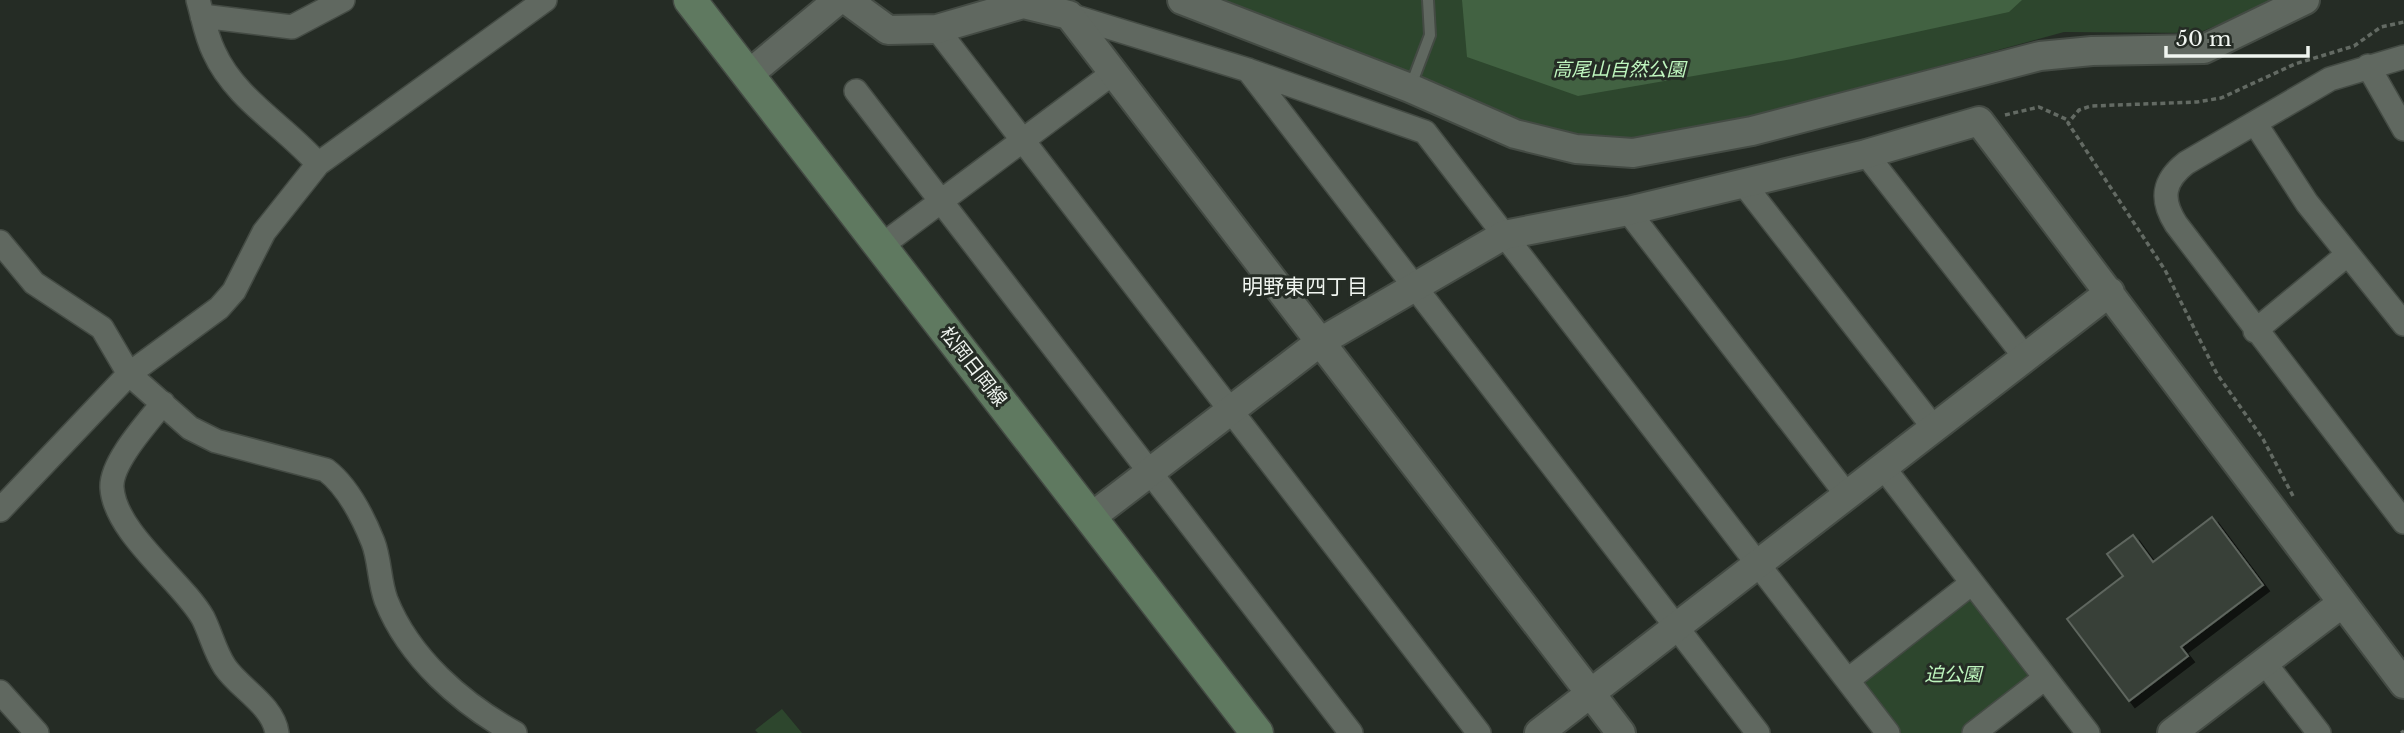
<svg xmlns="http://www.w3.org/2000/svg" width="2404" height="733" viewBox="0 0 2404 733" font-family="'Libre Baskerville','Noto Sans JP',serif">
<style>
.green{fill:#2d462d}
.forest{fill:#426242}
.building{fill:#394039;stroke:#5e665e;stroke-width:2;filter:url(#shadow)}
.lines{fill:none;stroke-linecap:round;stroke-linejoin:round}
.service-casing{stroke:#444b44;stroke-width:14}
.minor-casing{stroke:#444b44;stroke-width:26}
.tertiary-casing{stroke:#444b44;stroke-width:32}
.secondary-casing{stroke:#444b44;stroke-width:35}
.path{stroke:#636a63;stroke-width:3.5;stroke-dasharray:5 3.5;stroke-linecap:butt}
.service{stroke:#606860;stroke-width:10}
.minor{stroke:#606860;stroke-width:23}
.tertiary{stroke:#606860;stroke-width:28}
.secondary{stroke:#5f7960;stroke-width:32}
.labels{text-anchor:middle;stroke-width:6;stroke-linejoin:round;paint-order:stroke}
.park-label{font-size:19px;font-style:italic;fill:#bef5be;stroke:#252c25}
.street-label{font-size:19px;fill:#f0f5f0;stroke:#252c25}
.neighbourhood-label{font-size:21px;fill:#f0f5f0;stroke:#252c25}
</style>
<defs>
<filter id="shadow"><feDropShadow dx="6" dy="6" stdDeviation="0" flood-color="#0009"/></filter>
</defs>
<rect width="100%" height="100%" fill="#252c25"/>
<path class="green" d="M1222 0H2279L2198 33 2064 32 1748 118 1628 141 1525 127Z
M1962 598 1972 600 2028 672 2026 683 1963 733H1897L1862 688 1863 677Z
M782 709 802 733H758L755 730Z"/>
<path class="forest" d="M1462 0H2022L2009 12 1792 59 1578 96 1467 57Z"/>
<path class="building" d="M2212 517 2263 585 2181 647 2188 656 2129 701 2067 619 2123 576 2107 554 2133 535 2153 562Z"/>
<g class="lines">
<defs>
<path id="service" d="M1410 88 1430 35 1428 0"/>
<path id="minor" d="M198 0C203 17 206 36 214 52 235 99 285 126 318 164
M1069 15 1248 70 1425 132 1888 733
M202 16 292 27 343 0
M937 29 1479 733
M2404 57 2330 79 2186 163C2163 181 2160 199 2176 224L2404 522
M2368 66 2404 129
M1248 70 1758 733
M856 91 1351 733
M2255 123 2307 203 2404 324
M1866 154 2025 357
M1743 183 1934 428
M1628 211 1847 495
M0 242 34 283 102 328 129 374 190 428 216 441 326 470C347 486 363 517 373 542 380 560 379 581 386 600 409 658 462 704 515 733
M881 246 1113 73
M2255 331 2348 254
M163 403C148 422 110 463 112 488 115 533 182 581 203 618 211 634 215 652 225 667 240 689 273 705 277 733
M1883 467 2088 733
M0 510 129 374 219 308 234 291 264 232 318 164 545 0
M2264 662 2319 733
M1848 680 1972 583
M0 692 37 733
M1974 733 2045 678"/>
<path id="tertiary" d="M847 0 888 30 937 29 1023 4 1069 15 1621 733
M1182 0 1410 88 1515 134 1576 149 1633 153 1752 131 2040 56 2092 51 2204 49 2305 0
M748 75 838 0
M1090 518 1320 342 1504 235 1628 211 1866 154 1979 121 2404 684
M1539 733 2110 292
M2172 733 2341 604"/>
<path id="secondary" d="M690 0 1257 733"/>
</defs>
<use href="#service" class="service-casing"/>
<use href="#minor" class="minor-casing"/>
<use href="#tertiary" class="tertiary-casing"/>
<use href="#secondary" class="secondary-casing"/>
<path class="path" d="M2005 115 2039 107 2068 120
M2293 496 2263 439 2217 374 2165 270 2068 123 2079 110 2091 106 2197 102 2221 98 2295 64 2354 46 2381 27 2404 22
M2401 733 2404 731"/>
<use href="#service" class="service"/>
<use href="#minor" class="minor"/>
<use href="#tertiary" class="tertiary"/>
<use href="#secondary" class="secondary"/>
</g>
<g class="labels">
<g class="park-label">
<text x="1619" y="76">高尾山自然公園</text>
<text x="1953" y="681">迫公園</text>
</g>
<g class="street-label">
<text transform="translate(974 366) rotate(52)" y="7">松岡日岡線</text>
</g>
<g class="neighbourhood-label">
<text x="1305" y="294">明野東四丁目</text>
</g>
</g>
<path d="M2166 46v10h142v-10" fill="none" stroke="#f0f5f0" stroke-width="3.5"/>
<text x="2176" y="46" font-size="21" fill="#f0f5f0" stroke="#252c25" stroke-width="5" paint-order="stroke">50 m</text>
</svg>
